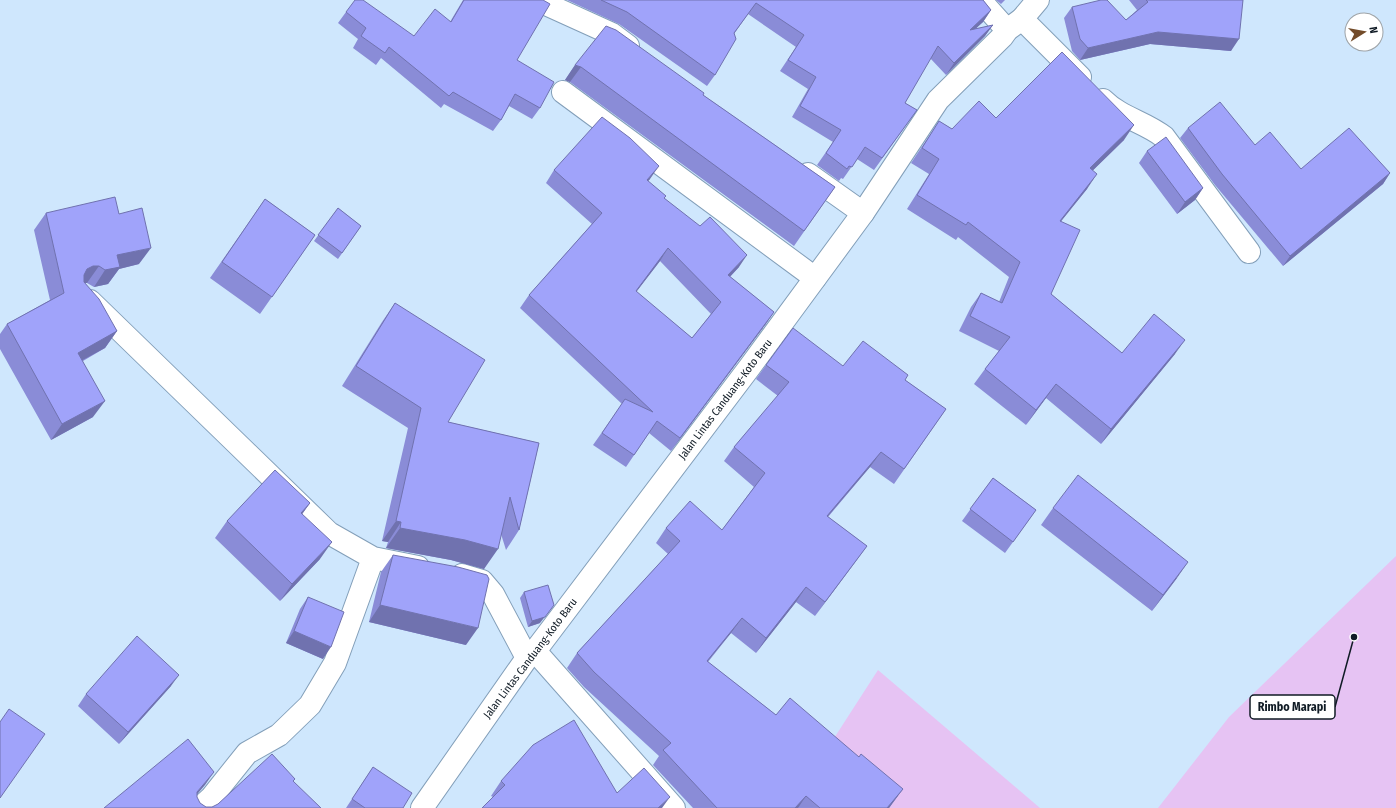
<svg xmlns="http://www.w3.org/2000/svg" width="1396" height="808" viewBox="0 0 1396 808" font-family="'Fira Sans Condensed',sans-serif">
<style>
.green{fill:#e6c3f3}
.lines{fill:none;stroke-linecap:round;stroke-linejoin:round}
.minor-casing{stroke:#839fb9;stroke-width:24}
.major-casing{stroke:#839fb9;stroke-width:24}
.minor{stroke:#fff;stroke-width:22}
.major{stroke:#fff;stroke-width:22}
.wall{fill:#8a8cd7;fill-rule:evenodd}
.shaded-wall{fill:#7072af}
.building{fill:#a0a3fa;stroke:#7072af;fill-rule:evenodd}
.labels{text-anchor:middle;stroke-width:3;stroke-linejoin:round;paint-order:stroke}
.street-label{font-size:11px;fill:#101b25;stroke:#fff}
.leader{fill:none;stroke:#101b25;stroke-width:1.5}
.callout-dot{fill:#101b25;stroke:#fff;stroke-width:1.5}
.callout{fill:#fff;stroke:#101b25;stroke-width:1.5}
.callout-label{font-size:12px;text-anchor:middle;font-weight:bold;fill:#101b25}
</style>
<rect width="100%" height="100%" fill="#cfe7fd"/>
<path class="green" d="M1396 556V808H1158L1229 717Z
M878 670 1040 808H789Z"/>
<g class="lines">
<defs>
<path id="minor" d="M537 0 612 34 628 46
M980 0 1007 30
M1022 19 1080 77
M563 92 815 278
M1103 100C1121 118 1145 122 1164 137L1249 252
M808 174 863 213
M90 301 329 533 373 558 418 567
M462 575 482 581 493 594 527 658
M535 651 674 808
M200 808 211 798 247 753 279 735 310 705 335 663 373 558"/>
<path id="major" d="M422 808 527 658 535 651 749 368 863 213 938 100 1002 37 1007 30 1022 19 1038 0"/>
</defs>
<use href="#minor" class="minor-casing"/>
<use href="#major" class="major-casing"/>
<use href="#minor" class="minor"/>
<use href="#major" class="major"/>
</g>
<path class="wall" d="M463 0H543L517 60 540 108 532 119 509 106 501 120 493 131 444 104 441 108 381 58 376 65 353 48 358 39 338 23 346 12 414 36 450 22Z
M567 0H983L991 10 983 22 975 29 993 25 985 36 946 75 930 58 905 103 917 110 874 170 857 159 843 179 841 178 839 181 817 165 833 142 792 117 808 89 780 71 796 47 748 14 734 34 715 75 707 86 619 24Z
M996 0H1005L1001 4Z
M1129 0H1243L1231 51 1150 44 1080 60 1072 51 1064 18 1072 7 1126 20 1137 10Z
M575 65 703 95 835 187 794 246 570 82 565 80Z
M996 118 1124 140 1093 170 1087 189 1061 221 1051 294 1122 353 1175 354 1101 444 1046 398 1026 425 974 384 985 369 999 351 959 331 971 307 981 293 999 302 1009 277 958 237 956 240 907 209 929 174 911 163 939 121 952 129Z
M1188 128 1255 145 1301 169 1390 173 1383 184 1283 266 1215 185 1180 138Z
M1147 151 1203 188 1195 200 1177 214 1139 163Z
M554 170 650 179 648 181 664 198 739 267 730 277 774 312 671 451 649 433 626 467 593 445 622 404 520 308 529 295 592 224 546 183ZM660 261 711 314 692 338 636 292Z
M265 199 315 235 260 314 210 278Z
M338 208 361 226 338 259 314 241Z
M46 213 119 214 139 264 119 269 108 284 94 287 87 283H85L117 331 105 348 83 361 93 417 51 440 0 349V334L7 324 50 300 34 230Z
M395 303 448 422 539 443 519 530 506 550 501 534 484 569 451 560 386 548 388 542 382 541 408 428 342 386 382 322Z
M766 365 843 366 905 380 946 409 894 484 870 467 828 517 867 546 815 616 796 602 756 653 731 633 708 662 776 715 859 757 903 789 889 808H693L653 765 659 756 584 687 567 668 577 653 668 554 656 543 666 528 722 530 754 487 724 461 734 447 778 396 756 379Z
M993 478 1036 510 1005 553 962 521Z
M310 503 302 514 320 559 280 601 215 538 227 521Z
M1053 508 1177 578 1152 611 1041 525Z
M393 555 466 645 369 622 381 572Z
M524 592 540 623 528 627 520 598Z
M308 597 323 659 286 643 300 609Z
M171 686 119 744 78 706 86 694Z
M373 767 403 808H346Z
M501 781 617 793 493 797 491 796Z"/>
<path class="shaded-wall" d="M991 10 983 22 961 42 970 30Z
M993 25 985 36 946 75 954 63Z
M1158 32 1239 39 1231 51 1150 44 1080 60 1088 48Z
M575 65 581 67 570 82 565 80Z
M1134 125 1124 140 1080 183 1090 168Z
M659 166 650 179 638 192 647 180Z
M1390 173 1383 184 1283 266 1290 256Z
M1097 174 1087 189 1050 235 1060 221Z
M1203 188 1195 200 1177 214 1185 202Z
M151 248 139 264 119 269 108 284 94 287 105 270 117 255Z
M668 248 660 261 627 304 636 291Z
M747 255 739 267 719 288 728 275Z
M93 266H99L87 283H81L75 286 87 269Z
M774 312 766 324 671 451 680 438Z
M117 331 105 348 66 369 78 353Z
M1185 340 1175 354 1101 444 1111 429Z
M1056 384 1046 398 1026 425 1036 410Z
M105 401 93 417 51 440 62 424Z
M881 452 870 467 816 530 827 516Z
M310 503 298 520 301 513Z
M396 521 401 522 388 542 382 541Z
M400 528 465 540 498 549 484 569 451 560 386 548Z
M332 542 320 559 280 601 292 584Z
M867 546 856 561 815 616 825 602Z
M1188 562 1177 578 1152 611 1163 595Z
M806 587 796 602 756 653 766 638Z
M380 605 478 628 466 645 369 622Z
M554 605 540 623 528 627 532 621Z
M742 618 731 633 696 675 707 661Z
M294 631 331 647 323 659 286 643Z
M179 675 171 686 119 744 128 732Z
M214 772 205 785 188 805 197 792Z
M903 789 889 808H887Z
M806 796 798 808H795Z
M670 797 662 808H658Z"/>
<path class="building" d="M355 0H363L414 36 435 9 451 22 464 0H543L550 4 517 60 554 82 540 108 515 94 501 120 453 92 449 96 389 47 385 53 361 36 366 28 346 12Z
M601 0H983L991 10 970 30 993 25 954 63 938 46 905 103 917 110 882 158 865 147 852 167 849 166 847 169 826 153 841 130 800 106 816 77 788 60 804 35 756 3 734 33 736 39 715 75 627 12Z
M1101 0H1107L1126 20 1148 2 1146 0H1243L1239 39 1158 32 1088 48 1080 39 1072 7Z
M606 26 616 30 704 93 703 95 835 187 804 231 581 67 575 65Z
M1062 52 1134 125 1090 168 1097 174 1060 221 1080 230 1051 294 1122 353 1154 314 1185 340 1111 429 1056 384 1036 410 985 369 1010 337 970 316 981 293 1002 303 1020 262 968 222 966 225 917 195 939 159 922 148 939 121 952 129 979 101 996 118Z
M1220 102 1255 145 1270 132 1301 169 1349 128 1390 173 1290 256 1222 174 1188 128Z
M602 117 630 138 659 166 647 180 666 196 664 198 700 226 710 217 747 255 728 275 774 312 680 438 657 421 634 455 602 433 625 399 653 412 529 295 602 213 554 170ZM668 248 721 302 692 338 636 291Z
M1166 137 1203 188 1185 202 1147 151Z
M115 197 119 214 142 208 151 248 117 255 120 267 105 270 99 266H93L87 269 84 275V282L99 299 117 331 78 353 105 401 62 424 7 324 64 293 46 213Z
M265 199 315 235 272 297 222 262Z
M338 208 361 226 342 253 318 235Z
M395 303 485 360 448 422 539 443 519 530 510 497 498 549 465 540 400 528 401 522 396 521 421 408 356 366Z
M793 328 843 366 863 341 908 375 905 380 946 409 904 469 881 452 827 516 867 546 825 602 806 587 766 638 742 618 707 661 776 715 790 698 859 757 861 754 903 789 887 808H820L806 796 795 808H717L663 750 671 743 594 672 577 653 680 541 666 528 690 501 722 530 765 473 734 447 789 382 766 365Z
M275 470 310 503 301 513 332 542 292 584 227 521Z
M1078 475 1188 562 1163 595 1053 508Z
M993 478 1036 510 1013 542 970 509Z
M393 555 458 567 487 575 489 579 478 628 380 605Z
M548 585 554 605 545 617 532 621 524 592Z
M308 597 344 612 331 647 294 631Z
M137 636 179 675 128 732 86 694Z
M9 709 45 734 0 798V722Z
M574 720 617 793 644 768 670 797 658 808H482L505 785 501 781 533 745Z
M188 739 214 772 197 792V797L200 803 206 807H212L218 804 272 754 295 779 293 781 321 808H104Z
M373 767 412 793 403 808H365L352 799Z"/>
<g class="labels">
<g class="street-label">
<text transform="translate(725 399) rotate(-53)" y="4">Jalan Lintas Canduang-Koto Baru</text>
<text transform="translate(530 658) rotate(-53)" y="4">Jalan Lintas Canduang-Koto Baru</text>
</g>
</g>
<path class="leader" d="M1354 637L1335 707"/>
<circle class="callout-dot" cx="1354" cy="637" r="4"/>
<rect class="callout" x="1250" y="695" width="85" height="24" rx="4"/>
<g class="callout-label">
<text x="1292" y="711">Rimbo Marapi</text>
</g>
<g transform="translate(1364 32) rotate(79)"><circle r="19" fill="#ffffff" stroke="#9fa4a8"/>
<path d="M0-3L7 15L0 10L-7 15Z" fill="#734c2a"/>
<text y="-6" font-size="11" font-weight="bold" text-anchor="middle" fill="#101b25">N</text>
</g>
</svg>
